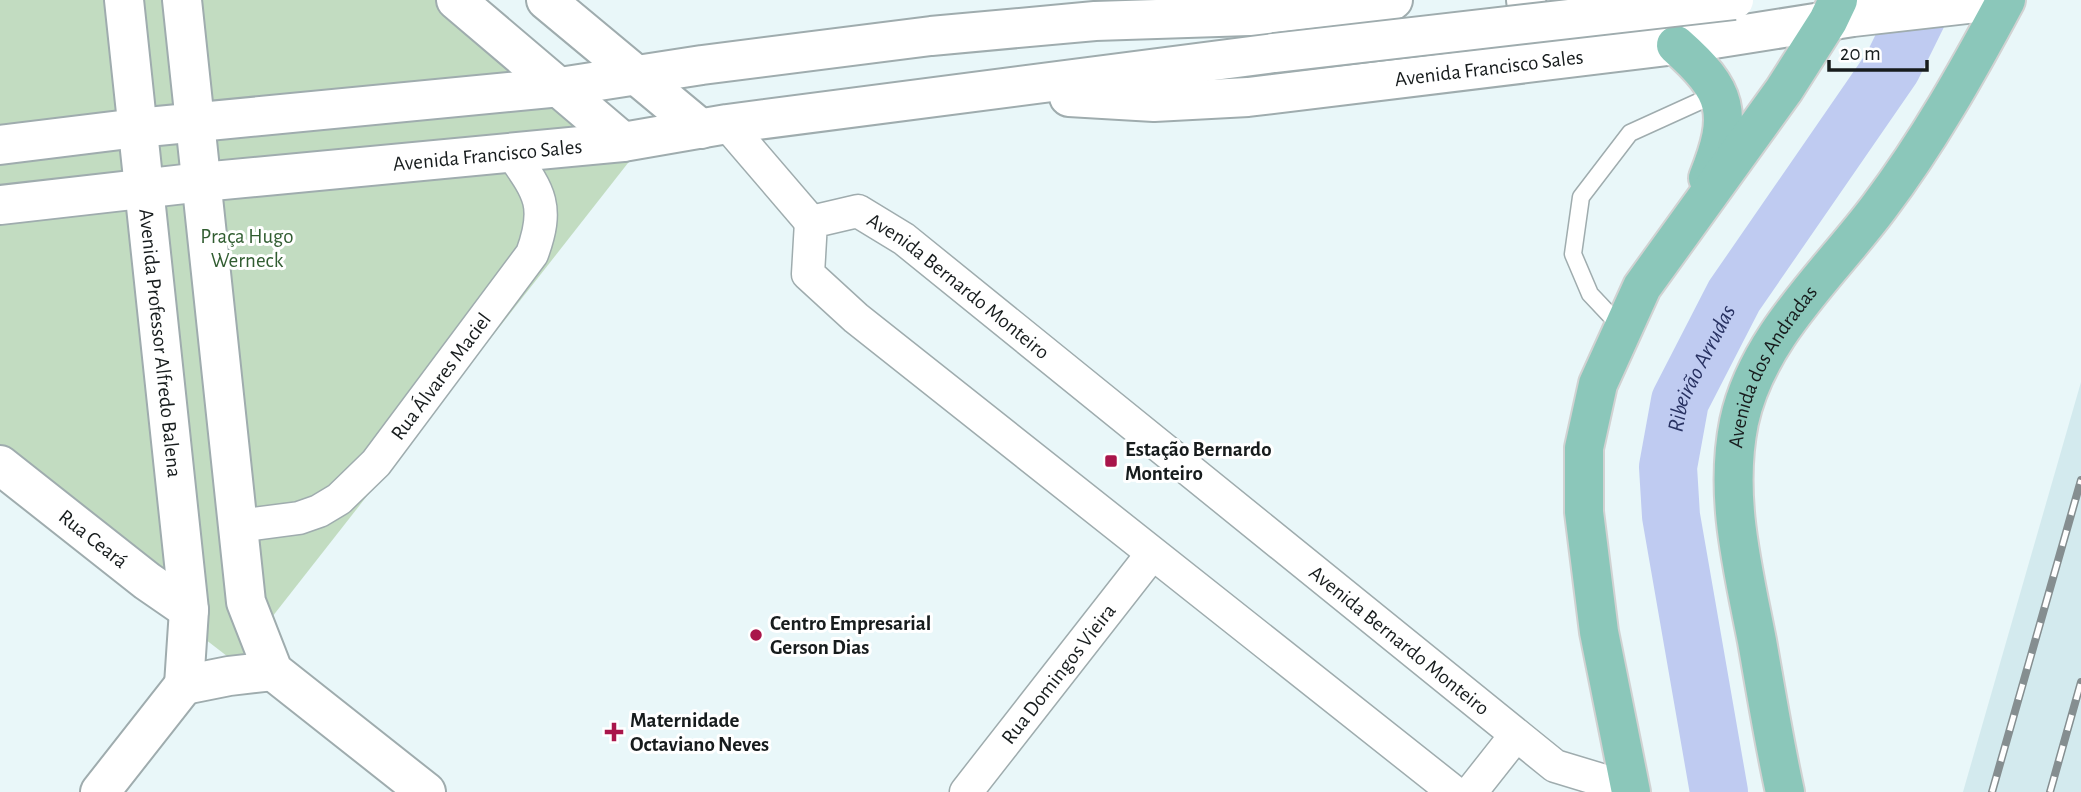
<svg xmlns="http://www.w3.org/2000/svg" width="2081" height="792" viewBox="0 0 2081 792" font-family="'Alegreya Sans',sans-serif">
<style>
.built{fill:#d3eaee}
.green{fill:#c2dcc1}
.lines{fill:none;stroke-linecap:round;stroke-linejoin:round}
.river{stroke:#bfcbf1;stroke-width:58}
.lane-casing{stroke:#9facae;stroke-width:19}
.street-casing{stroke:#9facae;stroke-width:35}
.secondary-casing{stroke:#9facae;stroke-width:42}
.primary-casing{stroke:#d1d2d2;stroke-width:42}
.lane{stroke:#fff;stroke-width:16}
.street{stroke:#fff;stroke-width:32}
.secondary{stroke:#fff;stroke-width:38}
.primary{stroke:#8bc7ba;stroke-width:38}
.rail-casing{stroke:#858e90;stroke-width:8}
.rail{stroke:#fff;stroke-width:5;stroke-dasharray:16;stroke-linecap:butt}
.secondary-bridge-casing{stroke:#9facae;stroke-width:42;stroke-linecap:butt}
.secondary-bridge{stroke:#fff;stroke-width:38}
.poi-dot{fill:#a9154a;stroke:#fff;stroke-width:2.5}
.labels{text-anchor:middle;stroke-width:6;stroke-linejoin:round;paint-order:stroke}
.street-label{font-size:21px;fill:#171c1d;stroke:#fff}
.park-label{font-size:21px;fill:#315d31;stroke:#fff}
.poi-label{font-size:21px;font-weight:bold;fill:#171c1d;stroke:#fff;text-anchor:start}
.water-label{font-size:23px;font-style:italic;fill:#283262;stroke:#fff}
</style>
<rect width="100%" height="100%" fill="#e9f7f9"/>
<path class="built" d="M2081 382V792H1963Z"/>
<path class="green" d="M0 0H483L646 140 236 663 0 481Z"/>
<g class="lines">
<path class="river" id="s1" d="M1719 792 1671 516 1668 467 1680 401 1734 296 1892 67 1925 0"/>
<defs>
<path id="lane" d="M1623 329 1590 294 1573 254 1581 197 1630 133 1718 93"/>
<g id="street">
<path d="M727 124 811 222"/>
<path id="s2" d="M238 526 299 518 319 511 339 499 376 463 532 254C550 205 539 192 511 152"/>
<path id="s3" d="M966 792 1152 554"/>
<path id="s4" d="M1454 792 856 318 808 274 811 222 858 211 904 239 1555 766 1631 789"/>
<path d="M1471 792 1516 735"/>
</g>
<g id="secondary">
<path id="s5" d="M124 0 189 610 184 685"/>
<path d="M182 0 246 602 273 671 426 792"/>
<path d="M456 0 623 142"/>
<path d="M546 0 701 129"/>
<path d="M1519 56C1530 40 1529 18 1526 0"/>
<path id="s6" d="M1069 97 1154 102 1248 97 1676 45 1853 17 2002 0"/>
<path d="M0 145 137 128 560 87 702 65 931 36 1095 21 1249 16 1393 0"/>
<path id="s7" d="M0 205 202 182 623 142 727 124 1274 53"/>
<path id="s8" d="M0 465 147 581 189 610"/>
<path d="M184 685 229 676 273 671"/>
<path d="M100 792 184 685"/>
</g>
<g id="primary">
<path d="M1676 45C1728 91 1734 113 1708 178"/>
<path d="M1631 792 1599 632 1584 512V448L1598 384 1642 287 1784 90 1828 21 1838 0"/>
<path id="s9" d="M1785 792C1774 742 1766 692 1757 641 1743 569 1724 496 1739 422 1757 337 1829 274 1879 207 1928 142 1968 71 2006 0"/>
</g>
</defs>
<use href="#lane" class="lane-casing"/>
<use href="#street" class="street-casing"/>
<use href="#secondary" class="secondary-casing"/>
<use href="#primary" class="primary-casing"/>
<use href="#lane" class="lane"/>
<use href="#street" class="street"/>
<use href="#secondary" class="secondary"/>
<use href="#primary" class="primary"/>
<defs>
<path id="rail" d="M1992 792 2081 480
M2050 792 2081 682"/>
</defs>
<use href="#rail" class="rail-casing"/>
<use href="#rail" class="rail"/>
<defs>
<path id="secondary-bridge" d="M1274 53 1734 0"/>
</defs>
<use href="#secondary-bridge" class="secondary-bridge-casing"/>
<use href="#secondary-bridge" class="secondary-bridge"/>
</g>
<g class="poi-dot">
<rect x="1104" y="454" width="14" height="14" rx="3.5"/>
<circle cx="756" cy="635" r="7"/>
<path d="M610.5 721.5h7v7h7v7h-7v7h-7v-7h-7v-7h7z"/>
</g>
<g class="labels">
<g class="street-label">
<text dy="7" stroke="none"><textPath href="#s6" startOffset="422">Avenida Francisco Sales</textPath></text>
<text dy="7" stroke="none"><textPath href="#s7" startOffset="490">Avenida Francisco Sales</textPath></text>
<text dy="7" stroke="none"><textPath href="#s4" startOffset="1054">Avenida Bernardo Monteiro</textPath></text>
<text dy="7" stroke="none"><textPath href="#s5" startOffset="345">Avenida Professor Alfredo Balena</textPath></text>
<text dy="7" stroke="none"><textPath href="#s9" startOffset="439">Avenida dos Andradas</textPath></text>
<text dy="7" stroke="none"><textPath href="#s2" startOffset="266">Rua Álvares Maciel</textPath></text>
<text dy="7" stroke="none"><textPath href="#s8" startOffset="119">Rua Ceará</textPath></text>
<text dy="7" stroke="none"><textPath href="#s4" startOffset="1620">Avenida Bernardo Monteiro</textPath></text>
<text dy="7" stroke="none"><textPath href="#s3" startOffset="150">Rua Domingos Vieira</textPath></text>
</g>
<g class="park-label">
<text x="247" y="243">Praça Hugo<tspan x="247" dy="24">Werneck</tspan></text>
</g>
<g class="poi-label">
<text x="1125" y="456">Estação Bernardo<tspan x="1125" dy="24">Monteiro</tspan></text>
<text x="770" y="630">Centro Empresarial<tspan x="770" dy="24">Gerson Dias</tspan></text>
<text x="630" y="727">Maternidade<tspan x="630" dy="24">Octaviano Neves</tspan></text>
</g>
<g class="water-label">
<text dy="8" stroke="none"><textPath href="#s1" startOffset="434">Ribeirão Arrudas</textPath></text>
</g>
</g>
<path d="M1829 60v10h98v-10" fill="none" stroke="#171c1d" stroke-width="3.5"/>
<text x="1840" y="60" font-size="21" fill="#171c1d" stroke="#ffffff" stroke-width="5" paint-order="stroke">20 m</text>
</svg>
